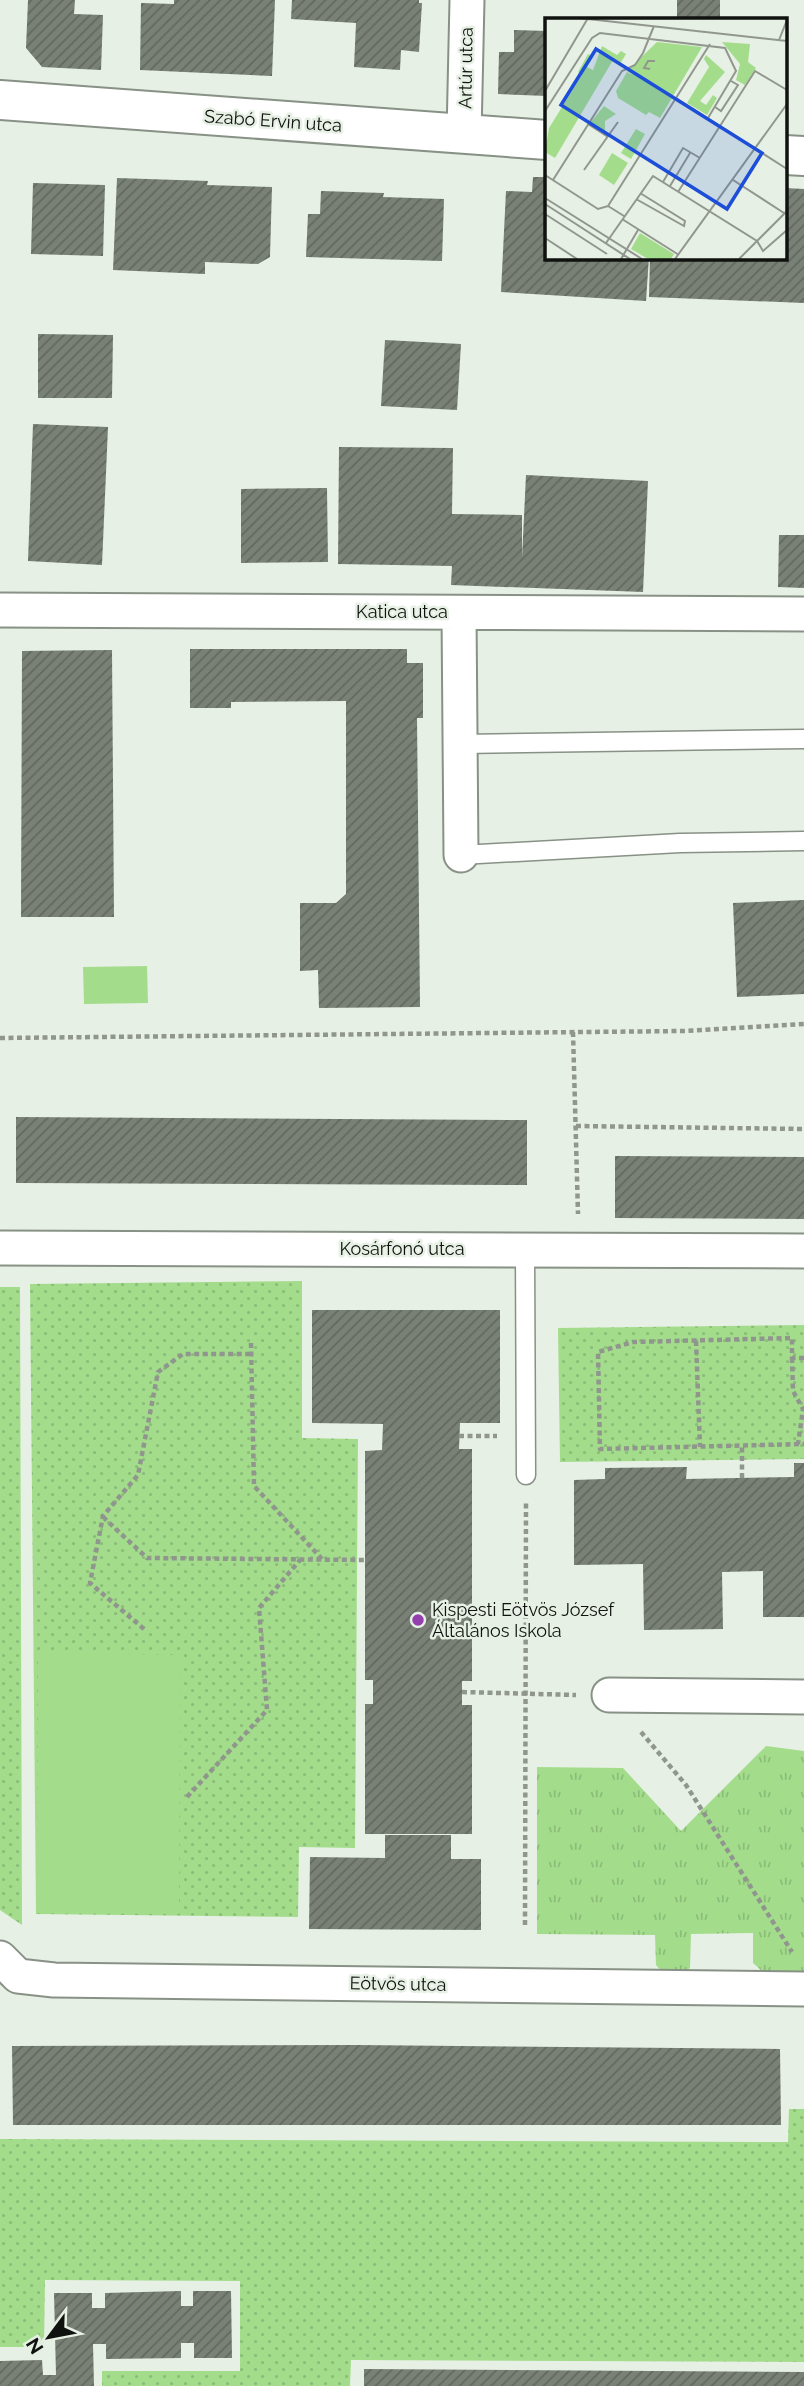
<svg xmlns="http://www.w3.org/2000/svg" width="804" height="2386" viewBox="0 0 804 2386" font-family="Raleway,sans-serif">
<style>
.grass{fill:url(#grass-tufts)}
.park{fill:url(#park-dots)}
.garden{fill:#a3dd8c}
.building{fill:url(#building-hatch)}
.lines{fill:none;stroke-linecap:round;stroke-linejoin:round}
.lane-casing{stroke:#889185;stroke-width:21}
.street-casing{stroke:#889185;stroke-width:37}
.secondary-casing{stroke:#889185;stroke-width:42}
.path{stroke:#90968d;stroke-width:4.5;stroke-dasharray:5 3.5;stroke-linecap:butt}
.lane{stroke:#fff;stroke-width:18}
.street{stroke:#fff;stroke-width:33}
.secondary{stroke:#fff;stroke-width:38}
.poi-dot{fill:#9340ae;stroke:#e7f0e4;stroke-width:2.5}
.labels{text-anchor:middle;stroke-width:5;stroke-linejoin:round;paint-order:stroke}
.street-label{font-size:18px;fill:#0f120e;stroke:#e7f0e4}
.poi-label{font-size:18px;fill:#0f120e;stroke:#e7f0e4;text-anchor:start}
.inset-road{fill:none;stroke:#91978e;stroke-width:2}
.view{fill:#1d4ed8;fill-opacity:0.15;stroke:#1d4ed8;stroke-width:3.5}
.inset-edge{fill:none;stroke:#0f120e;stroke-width:3.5}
</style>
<defs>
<pattern id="grass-tufts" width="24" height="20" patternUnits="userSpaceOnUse" patternTransform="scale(1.75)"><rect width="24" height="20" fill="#a3dd8c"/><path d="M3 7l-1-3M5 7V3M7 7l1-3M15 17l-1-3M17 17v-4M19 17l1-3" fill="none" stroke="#8bbd78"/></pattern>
<pattern id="park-dots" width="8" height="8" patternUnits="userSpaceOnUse" patternTransform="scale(1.75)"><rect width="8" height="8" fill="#a3dd8c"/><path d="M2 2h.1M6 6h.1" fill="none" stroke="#8bbd78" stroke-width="1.8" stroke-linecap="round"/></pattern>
<pattern id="building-hatch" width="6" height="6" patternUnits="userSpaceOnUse" patternTransform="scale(1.75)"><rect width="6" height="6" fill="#798176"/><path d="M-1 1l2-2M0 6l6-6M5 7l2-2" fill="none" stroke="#62685f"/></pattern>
</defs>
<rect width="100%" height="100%" fill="#e7f0e4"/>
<path class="grass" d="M766 1746 804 1751V1973H764L753 1963V1933L691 1934 690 1968 683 1973H663L656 1965 655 1935 537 1934V1767L623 1768 681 1831Z"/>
<path class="park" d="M302 1281V1438L358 1439 355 1848 299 1847 298 1917 36 1914 30 1284Z
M0 1287H20L22 1925 0 1910Z
M804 1325V1459L560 1462 558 1328Z
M789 2109H804V2362L351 2360 350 2386H102V2371H240V2281L45 2280 44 2347H0V2139L788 2142Z"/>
<path class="garden" d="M147 966 148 1003 84 1004 83 967Z
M38 1653 180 1655 179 1914 37 1913Z"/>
<path class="building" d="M28 0H75L74 14 103 15 101 70 42 67 26 48Z
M174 0H275L272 76 140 70 141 3 174 4Z
M292 0H419V3H422L419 52 401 50 400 70 354 67 356 23 291 19Z
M677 0H720V19H677Z
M514 30 547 31V96L498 94 499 52H514Z
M533 177H547V257H649L646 301 501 292 506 191 532 192Z
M117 178 208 181 207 185 272 187 270 257 258 264 205 262V274L113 270Z
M33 183 105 185 103 256 31 254Z
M785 188 804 189V303L649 297 650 257H785Z
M321 191 384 193 383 197 444 199 442 261 306 257 308 214H320Z
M38 334 113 335 112 398H38Z
M385 340 461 344 457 410 381 406Z
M33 424 108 427 102 565 28 561Z
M339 447 453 448 452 514 522 515V558L526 475 648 481 643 592 451 585 452 566 338 564Z
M327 488 328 562 241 563V489Z
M779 535H804V588L778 587Z
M190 649H407V663H423V718H417L420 1007 319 1008 318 970 300 971V903H336L346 894V701L231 702V708H190Z
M112 650 114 917H21L22 651Z
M804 900V994L737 997 733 903Z
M16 1117 527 1120V1185L16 1183Z
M615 1156 804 1157V1219L615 1218Z
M312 1310H500V1423H460L459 1449H472V1681H462V1705H472V1834H365V1704H373V1680H365V1451L382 1450 383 1424 312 1423Z
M794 1463H804V1617H763V1571L722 1572 723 1629 644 1630 643 1564 574 1565V1480L605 1479V1468L687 1467 686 1479 794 1477Z
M385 1835H451V1859H481V1930L309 1929 310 1857 385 1858Z
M357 2045 780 2049 781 2125H13L12 2046Z
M181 2291V2306H193V2291H231L232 2358H194V2343H181V2358L106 2359V2344H93L94 2386H0V2361L42 2360 43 2375H56L54 2293H92V2308H105V2293Z
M364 2369 804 2372V2386H364Z"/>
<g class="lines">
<defs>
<path id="lane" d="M461 744 804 739
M461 855 680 843 804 841
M525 1250 526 1475"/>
<path id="street" d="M464 135 467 0
M0 610 804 614
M459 613 461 855
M0 1248 804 1251
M609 1695 804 1697
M0 1958 18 1976 54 1980 804 1989"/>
<path id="secondary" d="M0 100 547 140
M785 155 804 156"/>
</defs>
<use href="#lane" class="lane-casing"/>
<use href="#street" class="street-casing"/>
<use href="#secondary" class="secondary-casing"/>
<path class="path" d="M573 1032 578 1214
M0 1038 683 1031 804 1024
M576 1126 804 1129
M696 1341 700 1447
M251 1343 254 1486 322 1559
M792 1358 793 1391 803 1409 798 1444
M804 1358H792V1338L633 1342 598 1352 600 1449 804 1444
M459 1436H497
M742 1478V1446
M103 1517 147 1558 365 1560
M144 1629 90 1583 103 1516 138 1475 158 1372 183 1354H251
M462 1692 576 1695
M641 1732 686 1785 792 1952
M187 1797 267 1710 259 1608 300 1560
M525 1925 526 1501"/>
<use href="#lane" class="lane"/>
<use href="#street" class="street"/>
<use href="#secondary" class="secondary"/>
</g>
<circle class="poi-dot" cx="418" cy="1620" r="7"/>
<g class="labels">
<g class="street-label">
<text transform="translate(466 68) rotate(-89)" y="6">Artúr utca</text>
<text transform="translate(273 121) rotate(4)" y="6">Szabó Ervin utca</text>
<text x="402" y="618">Katica utca</text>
<text x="402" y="1255">Kosárfonó utca</text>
<text transform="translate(398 1984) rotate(1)" y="6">Eötvös utca</text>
</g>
<g class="poi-label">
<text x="432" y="1616">Kispesti Eötvös József<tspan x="432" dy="21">Általános Iskola</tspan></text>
</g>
</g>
<g transform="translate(545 18)">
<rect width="242" height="242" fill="#e7f0e4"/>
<path d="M59 88 71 96 60 103V115L44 106Z" fill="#a3dd8c"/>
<path d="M112 24 157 29 115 100 104 94 101 97 73 80 71 73 82 54 93 60 82 53ZM177 24 205 26 203 44 211 50 200 67 191 62 195 46ZM57 28 72 37 76 33 81 36 75 46 68 42 10 140 0 134 4 110 37 57 33 54 43 36 48 39 42 49 48 52ZM161 37 180 54 155 83 161 87 168 77 172 80 162 97 142 85 164 49 159 41ZM91 111 100 116 86 141 76 135ZM67 135 83 145 69 167 54 157ZM95 215 129 236 126 241H103L86 231Z" fill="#a3dd8c"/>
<path d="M79 65a9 9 0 1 1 18 0a9 9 0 1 1-18 0Z" fill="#a3dd8c"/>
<path class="inset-road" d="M34 0 242 23M234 22 242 2M105 51 99 50 103 43H110M0 73 43 0M131 80 242 151M170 89 176 93 193 67 186 63M0 93 47 20 55 15 180 30 191 53 163 100M43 106 63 119M39 152 73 104M0 157 53 191 63 188 79 198M8 162 77 53 90 47 98 35 109 8M188 162 239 195M118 164 138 130 155 140M125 168 145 135M133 174 210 53 242 72M0 180 97 241M91 181 139 208 140 203 95 175M0 186 85 241M63 188 165 26M0 196 62 236M77 201 134 237M0 220 32 241M61 225 108 158 212 223 218 233 242 212M76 241 93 212M130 241 242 86M194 241 242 193"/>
<path class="view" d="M51 31 217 135 182 191 16 87Z"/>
<rect width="242" height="242" class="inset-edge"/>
</g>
<g transform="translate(49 2337) rotate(238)" stroke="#e7f0e4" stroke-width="5" paint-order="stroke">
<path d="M0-5L12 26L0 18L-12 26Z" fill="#0f120e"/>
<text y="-10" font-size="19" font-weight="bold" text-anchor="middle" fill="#0f120e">N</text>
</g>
</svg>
